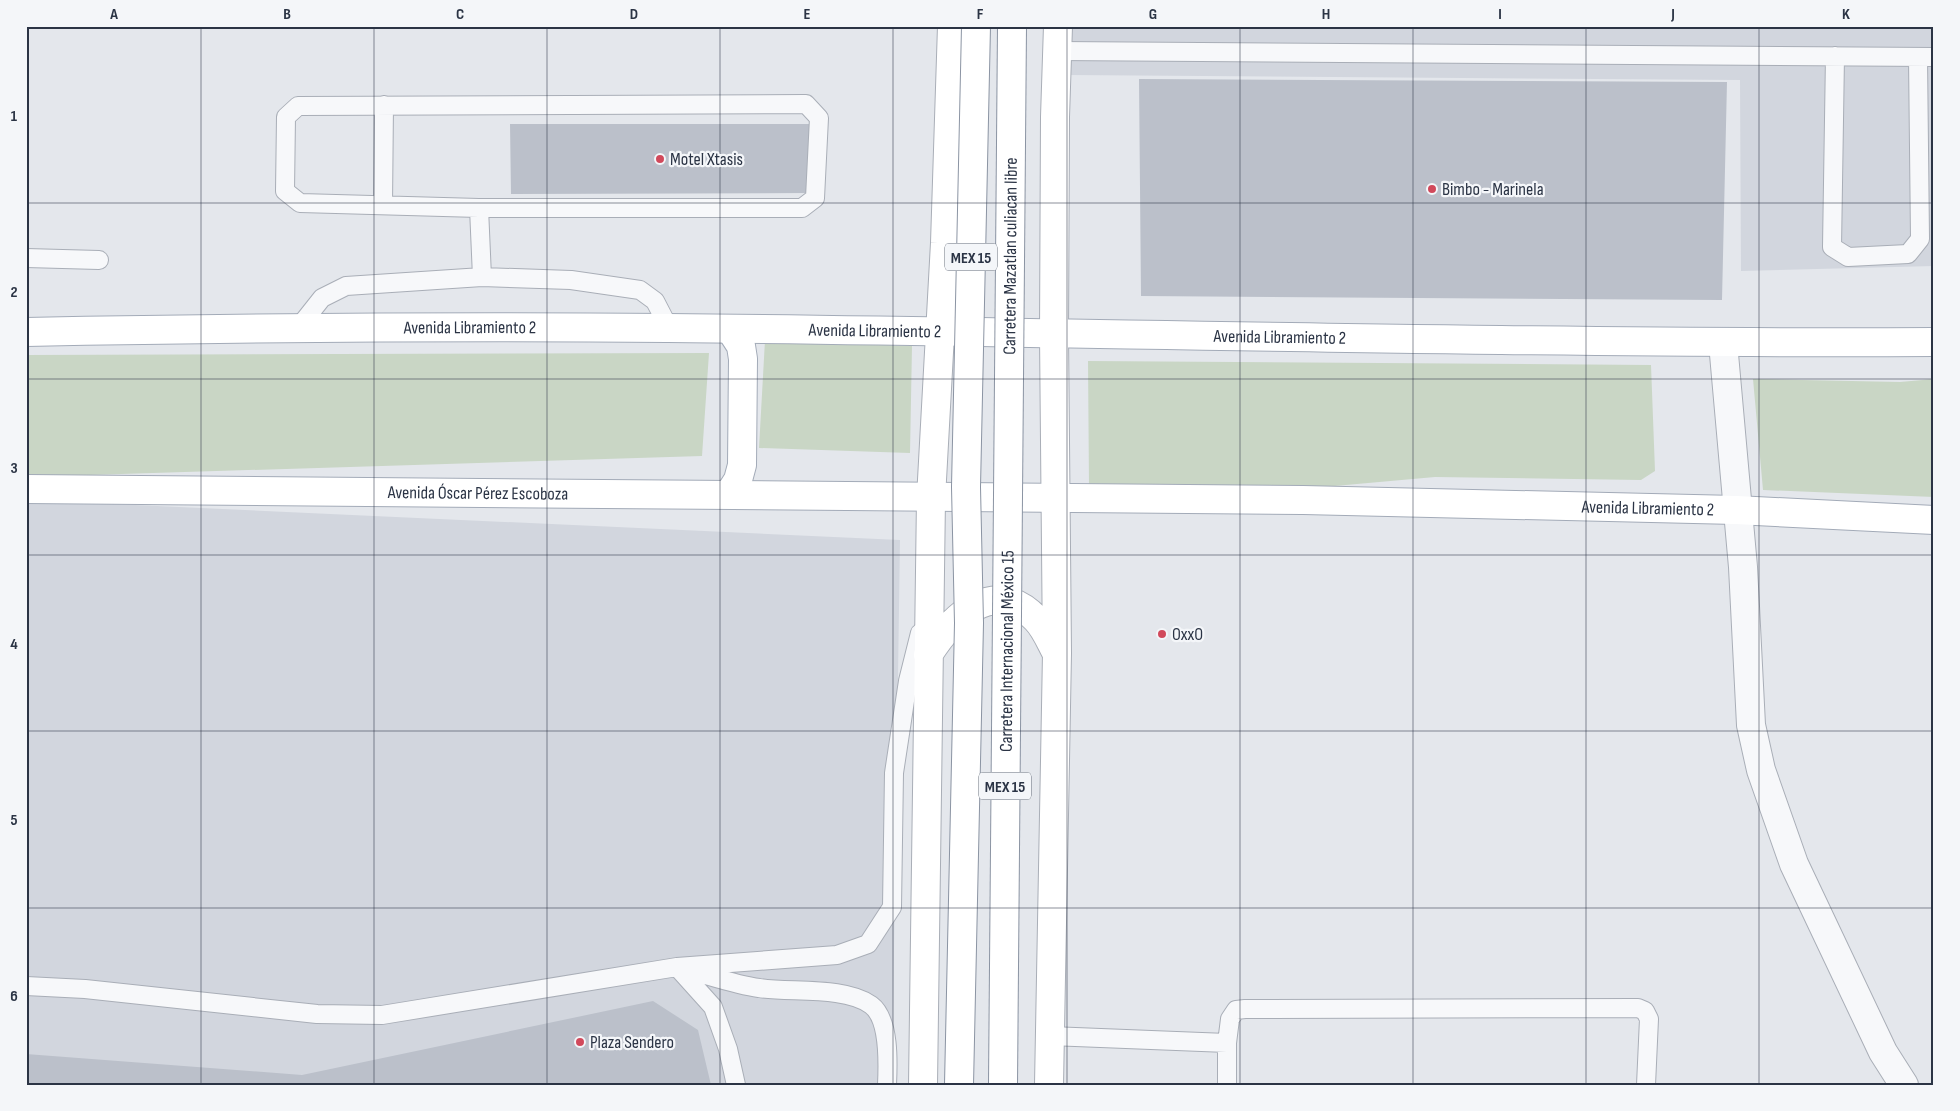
<svg xmlns="http://www.w3.org/2000/svg" width="1960" height="1111" viewBox="0 0 1960 1111" font-family="'Sofia Sans Condensed',sans-serif">
<style>
.built{fill:#d2d6de}
.green{fill:#c9d6c5}
.building{fill:#bbc0ca}
.lines{fill:none;stroke-linecap:round;stroke-linejoin:round}
.lane-casing{stroke:#a9aeb7;stroke-width:20}
.street-casing{stroke:#a9aeb7;stroke-width:30}
.secondary-casing{stroke:#a9aeb7;stroke-width:30}
.primary-casing{stroke:#a3abb8;stroke-width:30}
.lane{stroke:#f7f8fa;stroke-width:18}
.street{stroke:#f7f8fa;stroke-width:28}
.secondary{stroke:#fff;stroke-width:28}
.primary{stroke:#fff;stroke-width:28}
.highway-bridge-casing{stroke:#8b94a3;stroke-width:30;stroke-linecap:butt}
.highway-bridge{stroke:#fff;stroke-width:28}
.grid{fill:none;stroke:#2b3445;stroke-width:1;stroke-opacity:0.55}
.poi-dot{fill:#d1495b;stroke:#f4f6f9;stroke-width:2}
.labels{text-anchor:middle;stroke-width:4.5;stroke-linejoin:round;paint-order:stroke}
.shield{fill:#f4f6f9;stroke:#676e7b;stroke-width:1}
.shield-label{font-size:16px;font-weight:bold;fill:#2b3445}
.poi-label{font-size:18px;fill:#2b3445;stroke:#f4f6f9;text-anchor:start}
.street-label{font-size:18px;fill:#2b3445;stroke:#f4f6f9}
.neatline{fill:none;stroke:#2b3445;stroke-width:2}
.grid-label{font-size:16px;text-anchor:middle;font-weight:bold;fill:#2b3445}
</style>
<rect width="100%" height="100%" fill="#e4e7ec"/>
<path class="built" d="M1071 26H1934V266L1741 271 1740 80 1068 75Z
M26 500 900 540 892 1085H26Z"/>
<path class="green" d="M765 340 912 346 910 453 759 448Z
M709 353 702 456 26 477V355Z
M1088 361 1651 365 1655 471 1641 480 1435 477 1279 491 1089 486Z
M1753 379 1900 382 1934 379V497L1763 490Z"/>
<path class="building" d="M1139 79 1727 82 1722 300 1141 296Z
M510 124H810V193L511 194Z
M653 1001 698 1030 711 1085H26V1054L302 1075Z"/>
<g class="lines">
<defs>
<path id="lane" d="M1057 51 1934 57
M1835 56 1832 247 1848 257 1908 254 1920 239 1918 57
M806 104 819 118 815 198 802 208H479L300 203 285 191 286 117 298 106Z
M383 205 384 105
M479 208 482 277
M26 258 99 260
M299 327 322 298 346 286 482 277 571 280 640 290 655 301 669 328
M677 967 713 1007 728 1049 736 1085
M692 971C714 977 737 985 759 988 790 993 845 986 871 1005 890 1019 888 1064 887 1085
M26 986 85 989 317 1014 382 1015 677 967 837 955 868 944 892 907 894 773 908 681 920 633
M1050 1036 1227 1043 1230 1019 1236 1010 1245 1009 1638 1008 1645 1011 1649 1019 1646 1085
M1227 1085V1043"/>
<path id="street" d="M1723 343 1743 567 1751 725 1761 770 1794 864 1883 1052 1904 1085"/>
<path id="secondary" d="M928 655C952 617 994 575 1036 619 1045 628 1050 641 1056 652
M923 1085 931 498 945 243 952 26
M1049 1085 1057 653 1054 335 1055 117 1058 26"/>
<g id="primary">
<path id="s1" d="M26 332C240 328 454 326 668 328 1090 332 1512 344 1934 342"/>
<path id="s2" d="M26 489 1303 500 1736 510 1934 520"/>
<path d="M729 494 738 480 742 465 743 359 741 346 730 329"/>
</g>
</defs>
<use href="#lane" class="lane-casing"/>
<use href="#street" class="street-casing"/>
<use href="#secondary" class="secondary-casing"/>
<use href="#primary" class="primary-casing"/>
<use href="#lane" class="lane"/>
<use href="#street" class="street"/>
<use href="#secondary" class="secondary"/>
<use href="#primary" class="primary"/>
<defs>
<g id="highway-bridge">
<path d="M959 1085 969 623 966 487 976 26"/>
<path id="s3" d="M1003 1085 1012 26"/>
</g>
</defs>
<use href="#highway-bridge" class="highway-bridge-casing"/>
<use href="#highway-bridge" class="highway-bridge"/>
</g>
<path class="grid" d="M201 26V1085M374 26V1085M547 26V1085M720 26V1085M893 26V1085M1067 26V1085M1240 26V1085M1413 26V1085M1586 26V1085M1759 26V1085M26 203H1934M26 379H1934M26 555H1934M26 731H1934M26 908H1934"/>
<g class="poi-dot">
<circle cx="660" cy="159" r="5"/>
<circle cx="1432" cy="189" r="5"/>
<circle cx="1162" cy="634" r="5"/>
<circle cx="580" cy="1042" r="5"/>
</g>
<g class="labels">
<g class="shield">
<rect x="945" y="243.5" width="52" height="27" rx="4"/>
<rect x="979" y="772.5" width="52" height="27" rx="4"/>
</g>
<g class="shield-label">
<text x="971" y="263">MEX 15</text>
<text x="1005" y="792">MEX 15</text>
</g>
<g class="poi-label">
<text x="670" y="165">Motel Xtasis</text>
<text x="1442" y="195">Bimbo - Marinela</text>
<text x="1172" y="640">OxxO</text>
<text x="590" y="1048">Plaza Sendero</text>
</g>
<g class="street-label">
<text dy="6" stroke="none"><textPath href="#s3" startOffset="829">Carretera Mazatlan culiacan libre</textPath></text>
<text dy="6" stroke="none"><textPath href="#s1" startOffset="444">Avenida Libramiento 2</textPath></text>
<text dy="6" stroke="none"><textPath href="#s1" startOffset="849">Avenida Libramiento 2</textPath></text>
<text dy="6" stroke="none"><textPath href="#s1" startOffset="1254">Avenida Libramiento 2</textPath></text>
<text dy="6" stroke="none"><textPath href="#s2" startOffset="452">Avenida Óscar Pérez Escoboza</textPath></text>
<text dy="6" stroke="none"><textPath href="#s2" startOffset="1622">Avenida Libramiento 2</textPath></text>
<text dy="6" stroke="none"><textPath href="#s3" startOffset="434">Carretera Internacional México 15</textPath></text>
</g>
</g>
<rect width="1960" height="1111" fill="none" stroke="#f4f6f9" stroke-width="55"/>
<rect x="28" y="28" width="1904" height="1056" class="neatline"/>
<g class="grid-label">
<text x="114" y="19">A</text>
<text x="287" y="19">B</text>
<text x="460" y="19">C</text>
<text x="634" y="19">D</text>
<text x="807" y="19">E</text>
<text x="980" y="19">F</text>
<text x="1153" y="19">G</text>
<text x="1326" y="19">H</text>
<text x="1500" y="19">I</text>
<text x="1673" y="19">J</text>
<text x="1846" y="19">K</text>
<text x="14" y="121">1</text>
<text x="14" y="297">2</text>
<text x="14" y="473">3</text>
<text x="14" y="649">4</text>
<text x="14" y="825">5</text>
<text x="14" y="1001">6</text>
</g>
</svg>
